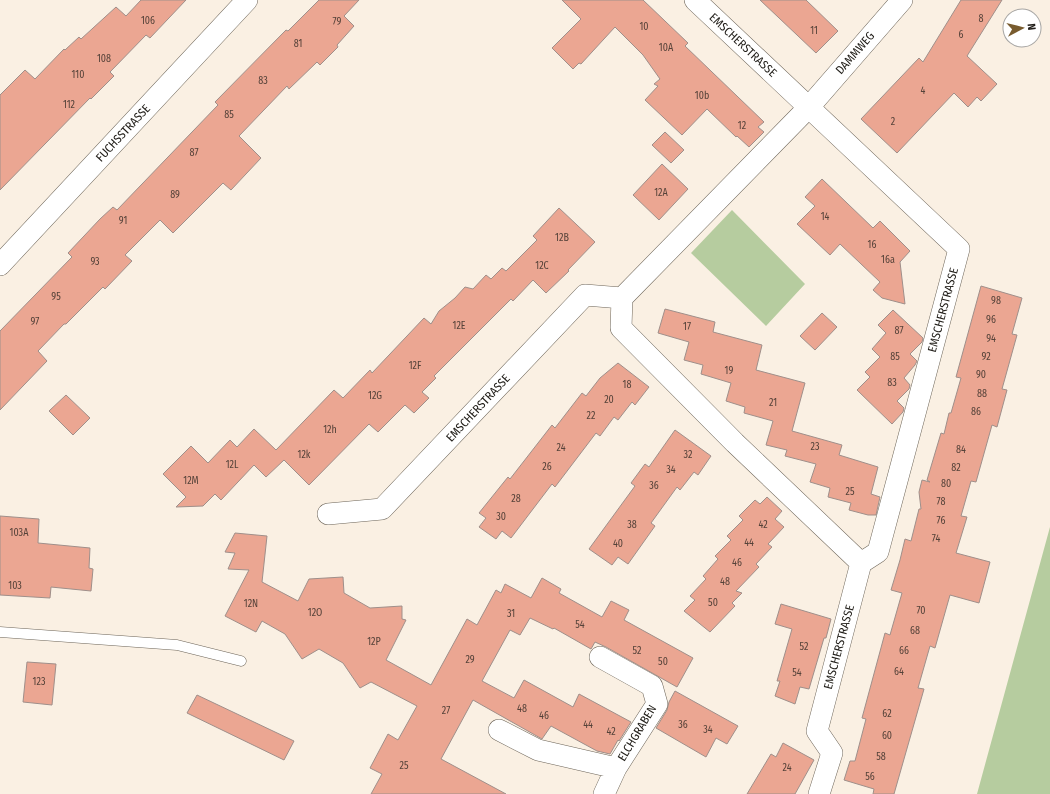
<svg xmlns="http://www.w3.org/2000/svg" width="1050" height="794" viewBox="0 0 1050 794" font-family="'Fira Sans Condensed',sans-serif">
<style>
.green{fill:#b6cc9f}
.building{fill:#eba692;stroke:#9f8f8a}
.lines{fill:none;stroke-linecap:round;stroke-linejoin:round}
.lane-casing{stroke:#6d6559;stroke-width:11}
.street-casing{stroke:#6d6559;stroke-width:22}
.lane{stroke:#fff;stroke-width:10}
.street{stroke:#fff;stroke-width:21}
.labels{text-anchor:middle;stroke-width:3.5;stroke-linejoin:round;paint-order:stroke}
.number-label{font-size:10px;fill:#554239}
.street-label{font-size:12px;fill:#23201b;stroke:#fff}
</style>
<rect width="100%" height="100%" fill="#faf0e3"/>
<path class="green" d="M732 210 805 284 766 326 691 253Z
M1050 527V794H977Z"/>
<path class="building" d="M141 0H186L150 38 146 35 110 72 114 76 91 99 90 98 0 190V95L25 70 35 79 64 49 65 50 79 37 81 39 116 7 126 16Z
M319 0H359L344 16 354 26 337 45 338 47 320 65 317 62 289 89 287 86 239 136 261 158 231 190 223 183 173 233 160 220 125 255 132 261 105 289 103 287 66 324H64L38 351 47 361 0 410V331L72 257 68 253 100 219 113 207 117 210 218 105 215 102 286 30 288 31Z
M562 0H643L688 43 685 46 764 122 758 127 764 132 749 147 737 136 736 137 707 109 682 135 645 100 658 86 654 84 660 79 643 55 615 27 581 64 579 63 573 69 552 48 581 19Z
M760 0H806L838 31 816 53Z
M961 0H1002L967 56 997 84 981 101 977 97 968 107 954 93 897 153 861 119 919 58 923 62Z
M665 132 684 150 671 163 652 145Z
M662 164 688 189 659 220 633 195Z
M822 179 873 228 880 221 910 251 900 262 905 304 882 298 873 290 880 282 840 244 830 255 797 224 815 206 805 197Z
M559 208 595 242 568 270 569 271 546 293 533 280 513 301 511 299 434 376 436 378 422 392 429 398 414 413 405 405 378 432 369 424 309 485 284 460 266 477 254 465 221 500 215 494 203 506 176 507 186 497 163 474 191 446 208 463 230 440 237 447 254 429 276 450 334 390 343 398 370 370 372 373 424 318 431 324 439 311 455 298 465 287 473 289 486 275 491 279 502 268 506 271 537 240 533 236Z
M981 286 1022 298 1012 334 1017 335 1002 389 1007 390 997 427 992 425 976 482 971 481 961 516 967 517 956 553 990 562 979 603 950 595 935 648 930 646 918 688 924 689 894 794H873L874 789 844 780 850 761H855L866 719 862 718 885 633 890 635 902 593 891 590 900 560 905 539 911 541 919 509H921L919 492 922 480 930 482 927 480 941 433 944 434 949 413H951L961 378 956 377Z
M665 309 715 322 713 332 762 345 756 370 805 383 792 431 842 445 839 455 878 467 871 494 880 497 876 515H868L849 510 851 503 828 497 830 488 810 482 816 464 785 456 787 450 766 445 773 421 744 413 745 407 726 401 731 383 701 374 703 365 684 360 689 342 658 333Z
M893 310 923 338 922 342 910 354 917 361 915 365 904 378 910 385 909 389 897 401 904 408 903 412 892 424 857 390 870 377 865 372 880 357 872 349 886 333 878 325Z
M822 313 837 327 815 350 800 336Z
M618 363 649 387 635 405 632 402 618 420 614 417 600 436 596 433 555 487 552 484 511 538 502 531 496 539 479 527 486 518 479 513 508 477 510 479 552 425 555 428 582 393 586 396 600 378Z
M66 395 90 418 73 435 49 411Z
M675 430 711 456 698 475 694 472 680 490 677 487 651 523 655 526 628 564 618 557 612 565 589 549 635 486 631 483 645 464 649 467Z
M767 497 782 511 775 519 784 527 768 544 772 547 756 564 759 567 736 591 742 593 732 603 735 606 710 632 684 611 695 600 690 596 706 579 703 576 718 559 715 556 731 540 727 536 743 520 739 516 755 500 760 504Z
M0 516 39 519 38 543 90 548 89 568 93 569 91 591 51 587 50 598 0 595Z
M235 533 267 536 262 582 298 601 309 579 343 577 344 593 370 608 402 606V619L406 620 386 660 431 685 467 619 477 625 496 590 501 593 505 584 531 598 542 578 561 589 559 593 602 617 611 601 629 610 624 620 693 658 677 687 606 647 595 642 591 649 554 628 553 629 530 618 520 635 510 630 482 681 514 698 524 680 573 707 579 694 631 722 619 741 618 740 610 754 597 751 551 726 542 739 473 700 441 759 506 794H371L382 774 370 768 388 734 398 740 417 706 371 682 360 688 343 663 319 649 302 659 285 634 262 621 256 632 225 616 249 570 228 569 235 553 225 552Z
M781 604 831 619 826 638H824L809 689 800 687 795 704 775 696 780 681H777L792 629 775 624Z
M27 662 56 664 52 705 23 702Z
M675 691 738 726 727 744 716 738 706 757 656 728 667 710 669 702Z
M197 695 294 741 284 760 187 713Z
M783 743 814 760 795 794H747L771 754 776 757Z"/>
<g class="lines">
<defs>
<path id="lane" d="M0 632 177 645 241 661"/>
<path id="street" d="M695 0 959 249 878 552 861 563 817 731 832 753 819 794
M0 265 247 0
M328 514 382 509 585 295 622 298
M861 563 735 443 621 328 622 298 809 107 902 0
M600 657 652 686 657 704 616 768
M499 730 538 750 616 768 604 794"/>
</defs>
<use href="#lane" class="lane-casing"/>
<use href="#street" class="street-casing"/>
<use href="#lane" class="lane"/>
<use href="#street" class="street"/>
</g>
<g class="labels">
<g class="number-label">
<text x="981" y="22">8</text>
<text x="148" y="24">106</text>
<text x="337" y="25">79</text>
<text x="644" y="30">10</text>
<text x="814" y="34">11</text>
<text x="961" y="38">6</text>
<text x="298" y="47">81</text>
<text x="666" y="51">10A</text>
<text x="104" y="62">108</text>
<text x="78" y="78">110</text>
<text x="263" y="84">83</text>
<text x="923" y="94">4</text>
<text x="702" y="99">10b</text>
<text x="69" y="108">112</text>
<text x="229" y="118">85</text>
<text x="893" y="125">2</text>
<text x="742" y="129">12</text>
<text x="194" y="156">87</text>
<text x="661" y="196">12A</text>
<text x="175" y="198">89</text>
<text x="825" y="220">14</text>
<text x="123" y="224">91</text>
<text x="562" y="241">12B</text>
<text x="872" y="248">16</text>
<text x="888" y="263">16a</text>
<text x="95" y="265">93</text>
<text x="542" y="269">12C</text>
<text x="56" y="300">95</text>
<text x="996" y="304">98</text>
<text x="991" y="323">96</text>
<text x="35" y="325">97</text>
<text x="459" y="329">12E</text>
<text x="687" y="330">17</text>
<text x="899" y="334">87</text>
<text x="991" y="342">94</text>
<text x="895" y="360">85</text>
<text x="986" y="360">92</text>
<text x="415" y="369">12F</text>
<text x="729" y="374">19</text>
<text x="981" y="378">90</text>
<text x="892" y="386">83</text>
<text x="627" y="388">18</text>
<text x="982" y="397">88</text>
<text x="375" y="399">12G</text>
<text x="609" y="403">20</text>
<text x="773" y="406">21</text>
<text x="976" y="415">86</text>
<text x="591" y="419">22</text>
<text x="330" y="433">12h</text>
<text x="815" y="450">23</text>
<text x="561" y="451">24</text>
<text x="961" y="453">84</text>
<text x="304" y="458">12k</text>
<text x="688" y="458">32</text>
<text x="232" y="468">12L</text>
<text x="547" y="470">26</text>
<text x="956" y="471">82</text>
<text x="671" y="473">34</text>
<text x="191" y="484">12M</text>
<text x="946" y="487">80</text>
<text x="654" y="489">36</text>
<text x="850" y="495">25</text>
<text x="516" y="502">28</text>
<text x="941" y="505">78</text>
<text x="501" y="520">30</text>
<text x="941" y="524">76</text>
<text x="632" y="528">38</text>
<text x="763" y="528">42</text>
<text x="19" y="536">103A</text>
<text x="936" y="542">74</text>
<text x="749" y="546">44</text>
<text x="618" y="547">40</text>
<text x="737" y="566">46</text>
<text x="725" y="585">48</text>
<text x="15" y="589">103</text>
<text x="713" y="606">50</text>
<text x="251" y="607">12N</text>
<text x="921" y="614">70</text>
<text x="315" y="616">12O</text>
<text x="511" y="617">31</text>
<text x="580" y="628">54</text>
<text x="915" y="634">68</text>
<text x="374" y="645">12P</text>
<text x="804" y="650">52</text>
<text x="637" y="654">52</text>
<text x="904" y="654">66</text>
<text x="470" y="663">29</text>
<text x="663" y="665">50</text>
<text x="899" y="675">64</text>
<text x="797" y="676">54</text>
<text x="39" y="685">123</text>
<text x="522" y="712">48</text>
<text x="446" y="714">27</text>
<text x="887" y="717">62</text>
<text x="544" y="719">46</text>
<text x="588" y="728">44</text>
<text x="683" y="728">36</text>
<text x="708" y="733">34</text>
<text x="611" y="735">42</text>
<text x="887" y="739">60</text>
<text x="881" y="760">58</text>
<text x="404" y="769">25</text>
<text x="787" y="771">24</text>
<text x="870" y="780">56</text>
</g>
<g class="street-label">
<text transform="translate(743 45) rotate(43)" y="4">EMSCHERSTRASSE</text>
<text transform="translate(855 53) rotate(-49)" y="4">DAMMWEG</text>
<text transform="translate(123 133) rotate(-47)" y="4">FUCHSSTRASSE</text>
<text transform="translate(943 310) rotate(-75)" y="4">EMSCHERSTRASSE</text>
<text transform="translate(478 408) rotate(-47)" y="4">EMSCHERSTRASSE</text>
<text transform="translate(839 647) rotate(-75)" y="4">EMSCHERSTRASSE</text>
<text transform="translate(637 733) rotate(-59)" y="4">ELCHGRABEN</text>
</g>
</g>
<g transform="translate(1022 28) rotate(83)"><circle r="19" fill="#ffffff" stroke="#a7a6a4"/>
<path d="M0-3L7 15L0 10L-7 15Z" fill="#785b2e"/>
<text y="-6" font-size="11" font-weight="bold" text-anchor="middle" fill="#23201b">N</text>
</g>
</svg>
